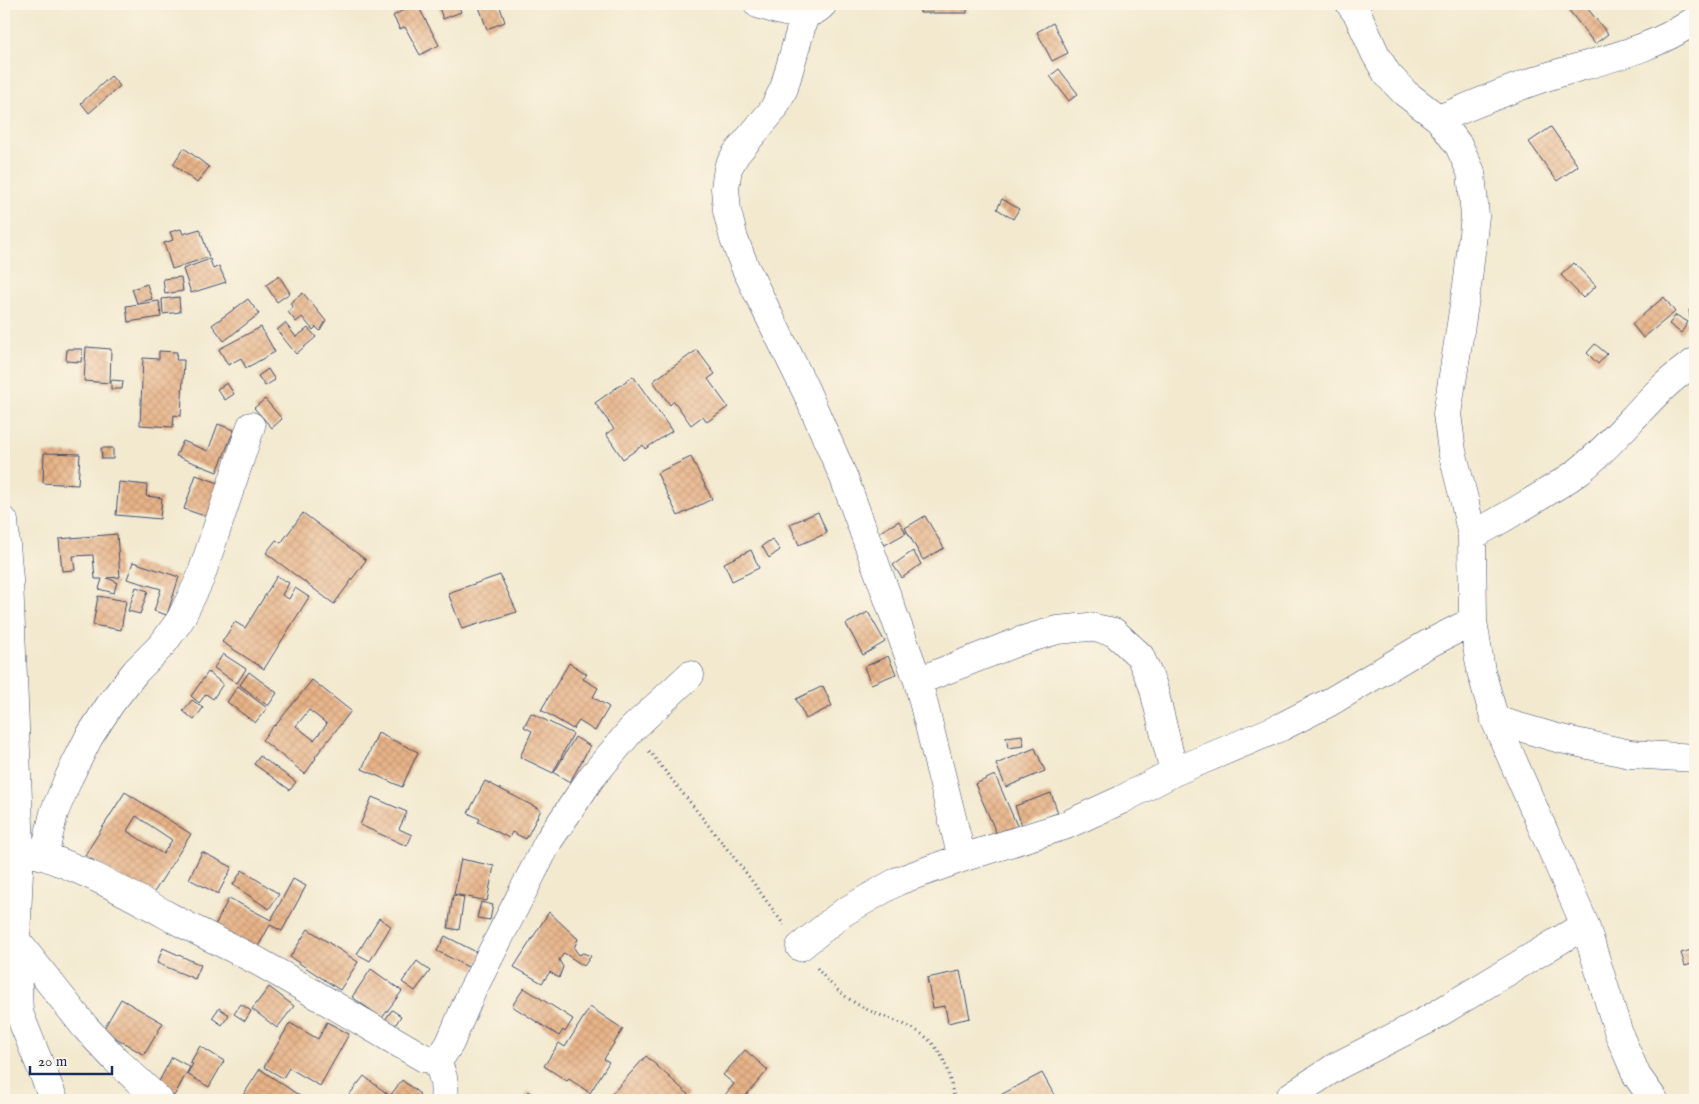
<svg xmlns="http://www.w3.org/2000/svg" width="1699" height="1104" viewBox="0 0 1699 1104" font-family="'IM FELL English',serif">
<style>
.building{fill:url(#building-cross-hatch);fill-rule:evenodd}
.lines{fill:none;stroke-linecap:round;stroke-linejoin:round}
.street-casing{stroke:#3b4b6f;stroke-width:29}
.path{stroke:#3b4b6f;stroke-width:3;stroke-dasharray:1 4;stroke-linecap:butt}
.street{stroke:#fff;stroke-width:28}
</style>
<defs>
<pattern id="building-cross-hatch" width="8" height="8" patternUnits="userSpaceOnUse" patternTransform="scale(1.25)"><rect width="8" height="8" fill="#e7b387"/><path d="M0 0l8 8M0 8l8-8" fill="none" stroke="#c69a77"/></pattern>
</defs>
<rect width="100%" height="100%" fill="#fcf5e5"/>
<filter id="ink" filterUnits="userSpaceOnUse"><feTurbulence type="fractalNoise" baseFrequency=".02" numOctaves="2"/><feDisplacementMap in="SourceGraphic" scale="10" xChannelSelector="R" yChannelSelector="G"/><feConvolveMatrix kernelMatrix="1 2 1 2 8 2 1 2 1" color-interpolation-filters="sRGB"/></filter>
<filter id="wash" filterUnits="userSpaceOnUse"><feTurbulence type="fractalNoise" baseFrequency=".0096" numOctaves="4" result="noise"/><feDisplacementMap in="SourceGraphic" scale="20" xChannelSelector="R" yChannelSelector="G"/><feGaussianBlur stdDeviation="1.12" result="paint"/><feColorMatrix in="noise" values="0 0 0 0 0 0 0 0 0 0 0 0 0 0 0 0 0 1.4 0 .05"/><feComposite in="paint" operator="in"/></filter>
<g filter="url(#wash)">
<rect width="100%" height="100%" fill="#f2e9cf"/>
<g id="blocks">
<path class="building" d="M414 4H417L439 45 420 55 405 27 400 29 393 16Z
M438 4H458L461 12 443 19Z
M478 4H499L505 22 487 29Z
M920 4H967V13H920Z
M1574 4H1584L1608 34 1595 44 1568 9Z
M1053 23 1068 53 1052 61 1037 32Z
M1059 69 1078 94 1069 101 1050 76Z
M111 76 120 86 89 113 81 103Z
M1551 127 1578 166 1557 181 1529 142Z
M184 148 209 167 197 183 173 164Z
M1002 199 1019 209 1013 219 997 209Z
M181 229 183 234 200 229 209 257 172 269 164 243 173 240 170 232Z
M210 259 213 269 219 266 226 282 191 293 183 269Z
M1574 263 1596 286 1583 298 1561 275Z
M279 276 290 293 277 302 266 285Z
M181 277 183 291 165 294 163 279Z
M147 284 152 299 137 303 132 289Z
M303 293 326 321 320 331 316 327 313 330 302 317 296 322 288 312 293 308 290 303Z
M179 297 180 312 163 314 162 299Z
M1664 297 1675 312 1643 338 1632 324Z
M248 299 259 314 224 341 212 325Z
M159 301 161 317 128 322 126 306Z
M1695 309V324H1691L1689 310Z
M1676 315 1688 322 1681 333 1669 324Z
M285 323 296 337 308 328 316 337 296 354 277 330Z
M261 327 275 352 246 368 241 358 228 365 219 349Z
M1595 344 1607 354 1598 364 1587 353Z
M86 347 111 349 110 383 84 381Z
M67 349H82L81 362 66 361Z
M697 350 715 374 708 379 728 407 707 422 703 416 691 425 674 401 670 405 653 381Z
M159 351 177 352 176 360H184L181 416 174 415 173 427 140 425 143 358 159 359Z
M268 369 275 380 265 386 258 376Z
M633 376 672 431 645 449 643 445 623 459 606 434 614 429 595 403Z
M111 380 123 381 122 389H111Z
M227 383 234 394 225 400 217 389Z
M265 399 282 419 272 428 254 408Z
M218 424 234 430 217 472 176 456 183 441 208 451Z
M101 448H113V459H102Z
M44 453 80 454 78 485 43 483Z
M691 457 712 499 678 516 657 473Z
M196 475 227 486 216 520 184 509Z
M119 482 147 485 146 496 162 498 160 519 116 515Z
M818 512 827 533 799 545 790 524Z
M303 513 366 560 334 604 266 553 276 540 281 543Z
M925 516 944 548 923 560 905 528Z
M899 521 906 533 885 545 878 533Z
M117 534 120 577 107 578 117 582 114 593 99 589 102 579H95L93 555 73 556 75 570 62 571 59 539Z
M772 539 780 550 769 558 762 546Z
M751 550 759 568 732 581 724 563Z
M913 551 921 564 902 578 893 565Z
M133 562 179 577 167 615 154 611 161 589 127 579Z
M500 575 517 612 462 629 448 593Z
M277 576 289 583 282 595 289 599 295 588 309 597 264 669 222 642 235 622 245 628Z
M136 587 148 591 140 614 128 611Z
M98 596 126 601 121 630 93 625Z
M868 612 885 642 863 655 846 624Z
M223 654 246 669 237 683 214 668Z
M888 656 896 674 871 684 864 667Z
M569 663 587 674 583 679 598 688 593 697 609 707 595 731 579 721 573 729 541 710Z
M208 672 223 684 213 699 206 694 199 703 191 696Z
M249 672 277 693 268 706 240 685Z
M312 680 351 711 315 757 316 758 305 774 262 740 274 725 275 726ZM309 710 327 724 314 740 296 726Z
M238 686 267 708 255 723 227 702Z
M823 686 832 706 806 719 796 699Z
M192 700 203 708 194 720 183 711Z
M531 713 573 734 553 773 520 757 532 731 524 727Z
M378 733 418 752 402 787 362 769Z
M1022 735 1024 746 1008 748 1006 737Z
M575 737 590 746 570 782 554 773Z
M1035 748 1045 771 1006 787 996 764Z
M260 756 296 782 290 790 254 764Z
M995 775 1018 828 998 837 975 784Z
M485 781 541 810 526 839 512 832 509 838 478 822 480 819 468 813Z
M125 792 191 834 151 897 85 855ZM136 816 172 840 163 854 127 831Z
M1051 793 1058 813 1022 826 1015 806Z
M372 797 407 812 399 829 412 835 407 846 360 825Z
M202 852 232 867 218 894 189 879Z
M461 859 494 866 487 901 454 894Z
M242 870 279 894 269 909 233 885Z
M293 879 306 886 282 931 270 925 254 954 212 931 229 898 271 920Z
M453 895 464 897 459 930 448 928Z
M481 902 493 905 490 920 477 918Z
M549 912 578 939 574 948 579 955 583 953 591 956 584 966 564 953 559 960 563 967 559 978 550 972 542 983 514 967Z
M379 918 391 926 370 961 357 954Z
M308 929 358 962 340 990 290 957Z
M445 936 482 955 474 970 437 951Z
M163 948 201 965 195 979 157 963Z
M1695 949V963L1685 966 1681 953Z
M417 961 430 971 415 991 402 982Z
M371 969 402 991 382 1018 352 997Z
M960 971 970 1018 948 1023 945 1006 933 1008 927 978Z
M269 987 294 1006 277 1028 252 1009Z
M524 988 573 1019 565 1032 563 1030 559 1036 512 1006Z
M121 999 163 1023 144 1055 103 1030Z
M241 1004 251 1011 245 1021 234 1014Z
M590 1007 623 1029 604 1059 609 1062 590 1093 569 1079 567 1081 544 1066 559 1043 565 1047Z
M219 1008 229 1015 222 1025 212 1018Z
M392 1010 401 1016 394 1027 385 1020Z
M327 1022 349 1034 320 1086 289 1068 283 1078 264 1067 290 1023 318 1039Z
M200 1046 224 1061 209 1087 187 1074 193 1064 190 1063Z
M745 1050 768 1070 742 1100H731L725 1095 734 1084 723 1075Z
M646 1056 689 1095 684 1100H615L610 1096Z
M172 1057 190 1067 174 1096 156 1087Z
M260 1069 300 1096 297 1100H240Z
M1042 1073 1057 1100H991Z
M364 1076 390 1096 402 1080 420 1094 415 1100H345Z
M528 1091 542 1100H523Z"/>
</g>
</g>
<g filter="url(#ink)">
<use href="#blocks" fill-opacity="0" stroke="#3b4b6f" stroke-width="1"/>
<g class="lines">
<defs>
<path id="street" d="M758 4C778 10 806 23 823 4
M1350 4 1358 15 1375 53 1387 74 1405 93 1439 119 1459 146 1471 172 1475 216 1468 279 1447 414 1452 451 1464 499 1472 536 1473 621 1481 671 1495 720 1585 925 1620 1037 1637 1076 1654 1100
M805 14 784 88 773 110 736 154 728 168 725 188 727 211 734 239 745 267 806 391 844 478 918 681 962 858
M1439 119C1475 104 1510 89 1546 77 1596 61 1652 51 1695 20
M4 521 9 580 20 849 16 940 19 1013 54 1100
M1472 536C1498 521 1525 506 1550 490 1560 484 1570 478 1579 471 1621 438 1650 391 1695 362
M918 681 1020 641 1057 630 1089 627 1114 632 1140 656 1153 686 1174 772
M1495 720 1557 738 1630 754 1695 758
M4 845C65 858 120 889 174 919 202 934 231 947 259 962 314 993 369 1026 424 1058L435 1059 443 1054 450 1043 472 991 549 840 591 778 632 729 690 675
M44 856 54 813 69 777 89 737 111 703 136 671 162 645 180 620 200 579 251 426
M16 940 85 1027 116 1060 159 1100
M800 947 844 912 898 881 962 858 1064 826 1121 800 1174 772 1281 727 1330 702 1426 645 1473 621
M435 1059C443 1073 446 1084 444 1100
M1288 1100 1291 1096 1337 1066 1429 1019 1585 925"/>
</defs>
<use href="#street" class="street-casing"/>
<path class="path" d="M649 751 744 870 784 925
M817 968C830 985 845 998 864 1008 894 1023 926 1025 943 1059 949 1071 951 1087 955 1100"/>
<use href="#street" class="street"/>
</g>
</g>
<rect width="1699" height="1104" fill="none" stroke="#fcf5e5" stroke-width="20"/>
<path d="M30 1066v8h82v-8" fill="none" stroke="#1b2f5e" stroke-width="2.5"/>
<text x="38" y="1066" font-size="15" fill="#1b2f5e" stroke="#fcf5e5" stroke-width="4" paint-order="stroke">20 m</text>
</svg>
